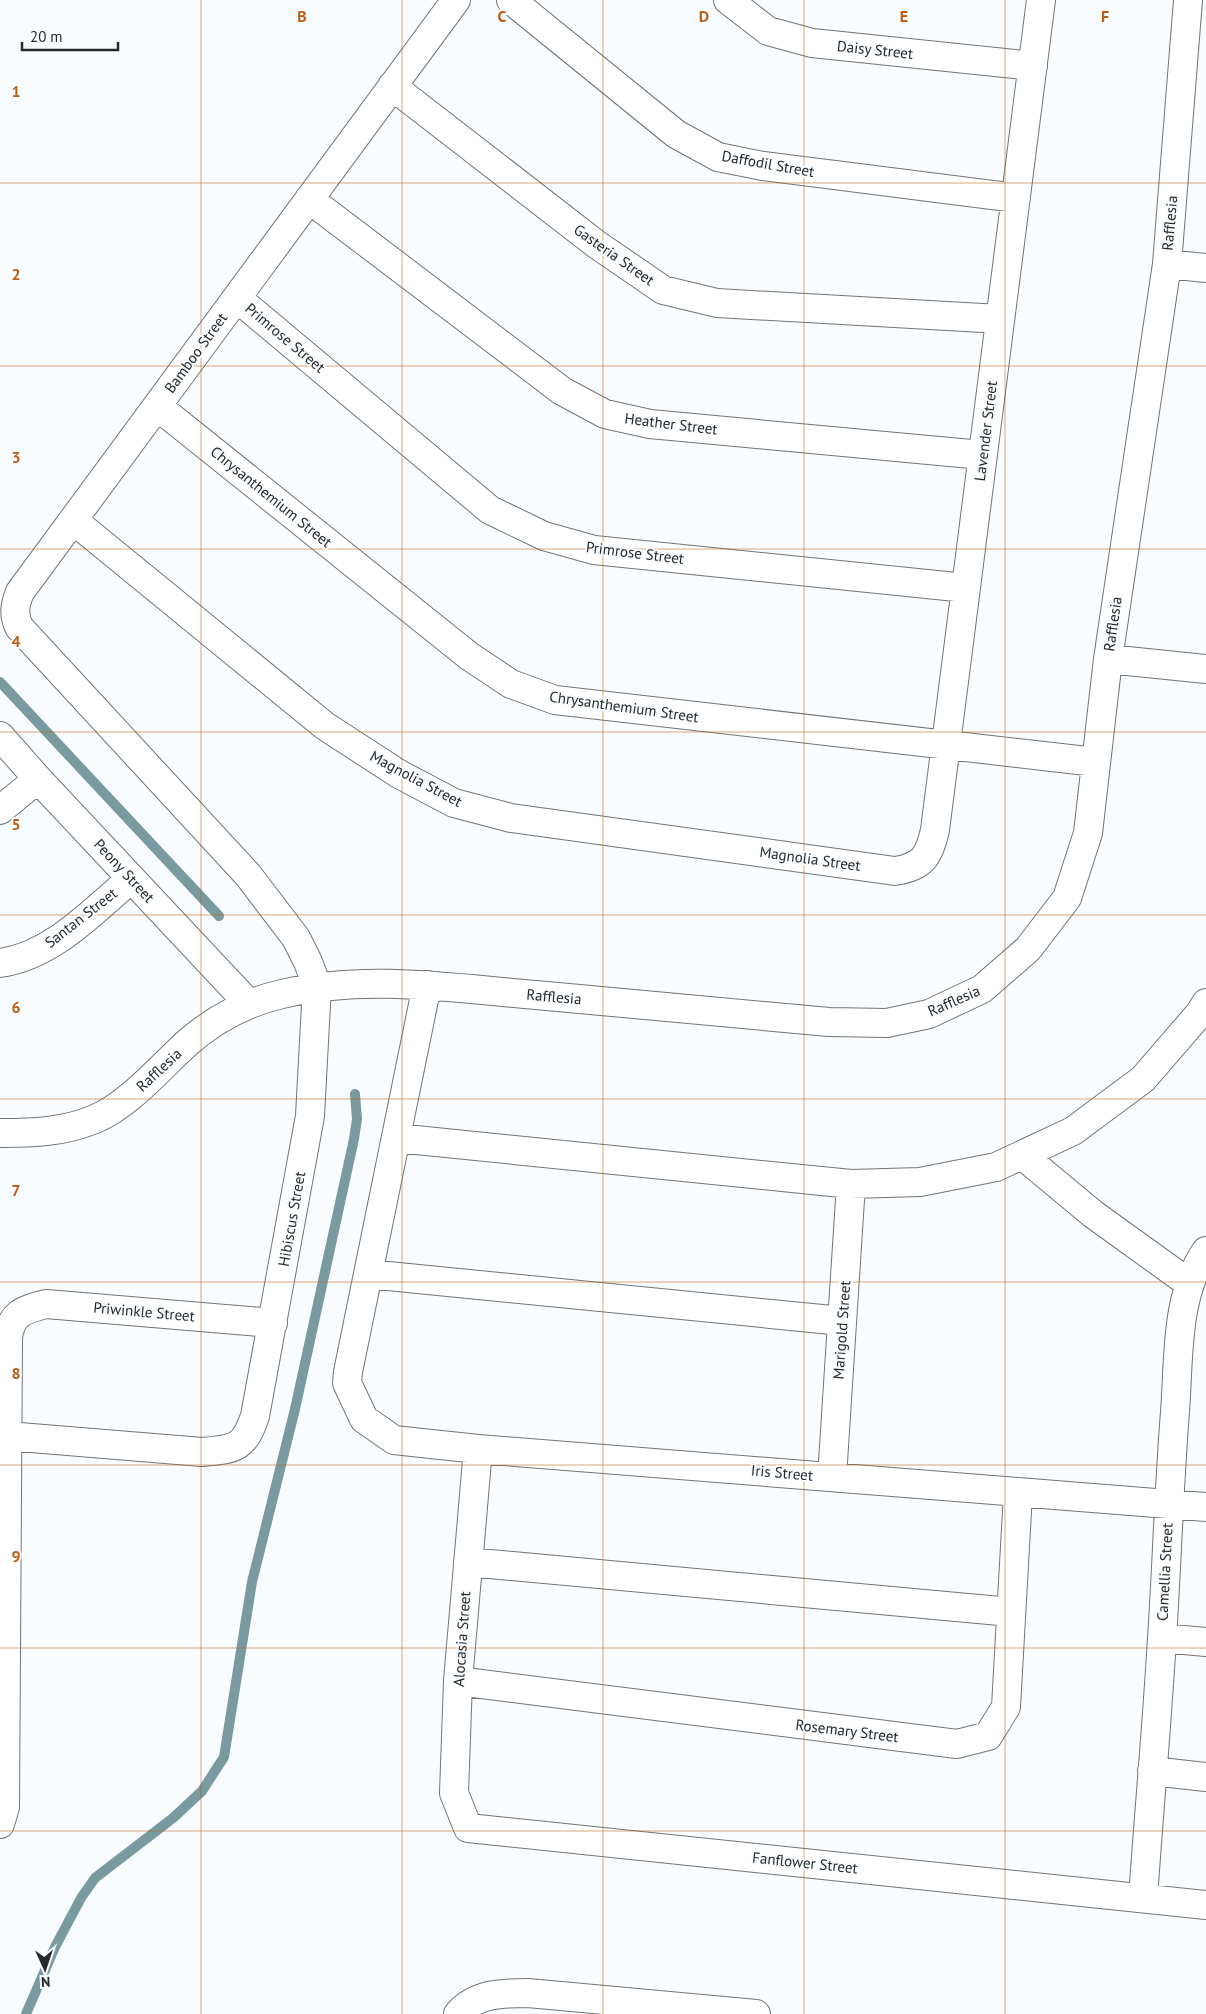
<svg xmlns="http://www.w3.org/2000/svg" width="1206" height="2014" viewBox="0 0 1206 2014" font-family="'PT Sans',sans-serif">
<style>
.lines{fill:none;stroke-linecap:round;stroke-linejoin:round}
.stream{stroke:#7a9aa2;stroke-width:10}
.street-casing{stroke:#717475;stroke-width:30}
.street{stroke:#fff;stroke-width:28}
.grid{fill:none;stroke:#bc5e14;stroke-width:1;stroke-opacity:0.55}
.labels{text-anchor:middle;stroke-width:4;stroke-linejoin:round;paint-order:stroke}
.street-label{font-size:15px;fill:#272929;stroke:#f8fcfe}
.grid-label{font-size:16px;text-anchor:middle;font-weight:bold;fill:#bc5e14;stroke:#f8fcfe;stroke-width:4;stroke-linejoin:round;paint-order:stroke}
</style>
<rect width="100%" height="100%" fill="#f8fcfe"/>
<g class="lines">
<path class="stream" d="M0 682 219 916
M26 2014 55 1947 81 1898 95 1878 173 1818 202 1791 224 1757 252 1582 295 1409 354 1139 357 1119 355 1094"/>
<defs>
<path id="street" d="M511 0 676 134 718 157 763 166 1016 198
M728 0 768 31 812 43 1033 66
M392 86 596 244 663 290 717 303 1000 319
M309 199 562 391 605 414 650 424 982 455
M1167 264 1206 268
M237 298 490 510 544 536 594 550 966 588
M157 406 469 656 511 684 555 700 1096 762
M73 520 325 726 399 774 454 803 511 818 895 871C922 867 929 857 935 830L1041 0
M1108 659 1206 669
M0 736 38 779 249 1004
M0 810 38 779
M0 963C52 956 93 911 131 879
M427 985 348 1372 347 1383 364 1419 394 1440 478 1449 1206 1507
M0 1133C33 1133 64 1132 95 1119 127 1106 160 1068 186 1044 213 1020 247 1002 282 994 365 974 452 988 536 995 633 1004 731 1013 829 1022L887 1023 929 1014 982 989 1028 949 1067 898 1088 833 1108 659 1167 264 1188 0
M396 1138 851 1184 920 1182 996 1167 1073 1131 1143 1079 1200 1013 1206 1003
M1022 1155 1093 1214 1190 1284
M368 1274 842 1321
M7 1436 202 1452C235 1449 244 1449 255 1416L310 1116 317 986 308 962 296 938 248 875 19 627C13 614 15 604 20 592L456 0
M478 1449 458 1681 454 1793 468 1828 1206 1905
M832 1477 851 1184
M468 1562 1011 1612
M1162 1638 1206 1642
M458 1681 957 1744 988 1736 1006 1707 1018 1493
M1152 1771 1206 1777
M0 1824 5 1807 8 1338C11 1313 23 1310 46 1304L273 1323
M1143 1898C1149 1811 1157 1724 1162 1638 1167 1562 1169 1487 1175 1412 1179 1359 1175 1296 1206 1251
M458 2014C476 1993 503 1993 528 1993L756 2014"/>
</defs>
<use href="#street" class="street-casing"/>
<use href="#street" class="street"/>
</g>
<path class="grid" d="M201 0V2014M402 0V2014M603 0V2014M804 0V2014M1005 0V2014M0 183H1206M0 366H1206M0 549H1206M0 732H1206M0 915H1206M0 1099H1206M0 1282H1206M0 1465H1206M0 1648H1206M0 1831H1206"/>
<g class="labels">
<g class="street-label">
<text transform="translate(875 50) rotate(6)" y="5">Daisy Street</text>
<text transform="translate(768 164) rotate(10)" y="5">Daffodil Street</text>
<text transform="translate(1170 223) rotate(-85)" y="5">Rafflesia</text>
<text transform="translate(614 255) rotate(35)" y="5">Gasteria Street</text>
<text transform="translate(285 338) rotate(40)" y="5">Primrose Street</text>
<text transform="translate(196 353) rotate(-54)" y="5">Bamboo Street</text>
<text transform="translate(671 424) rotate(7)" y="5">Heather Street</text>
<text transform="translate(986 431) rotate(-83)" y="5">Lavender Street</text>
<text transform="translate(271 497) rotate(39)" y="5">Chrysanthemium Street</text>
<text transform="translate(635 553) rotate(7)" y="5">Primrose Street</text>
<text transform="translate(1113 624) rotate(-82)" y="5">Rafflesia</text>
<text transform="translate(624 707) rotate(8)" y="5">Chrysanthemium Street</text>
<text transform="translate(416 779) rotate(28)" y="5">Magnolia Street</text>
<text transform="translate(810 859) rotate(8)" y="5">Magnolia Street</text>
<text transform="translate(124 871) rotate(47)" y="5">Peony Street</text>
<text transform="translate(81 918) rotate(-38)" y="5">Santan Street</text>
<text transform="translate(554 997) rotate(5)" y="5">Rafflesia</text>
<text transform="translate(954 1001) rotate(-24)" y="5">Rafflesia</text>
<text transform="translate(159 1070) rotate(-43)" y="5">Rafflesia</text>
<text transform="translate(292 1219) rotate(-80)" y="5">Hibiscus Street</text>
<text transform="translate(144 1312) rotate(5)" y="5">Priwinkle Street</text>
<text transform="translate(842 1330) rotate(-86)" y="5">Marigold Street</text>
<text transform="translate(782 1473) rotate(5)" y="5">Iris Street</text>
<text transform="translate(1165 1572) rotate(-87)" y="5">Camellia Street</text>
<text transform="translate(462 1639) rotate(-86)" y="5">Alocasia Street</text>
<text transform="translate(847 1731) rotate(7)" y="5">Rosemary Street</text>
<text transform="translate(805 1863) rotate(6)" y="5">Fanflower Street</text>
</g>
</g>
<g class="grid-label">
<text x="302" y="22">B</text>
<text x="502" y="22">C</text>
<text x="704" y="22">D</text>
<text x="904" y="22">E</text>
<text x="1105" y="22">F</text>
<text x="16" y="97">1</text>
<text x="16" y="280">2</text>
<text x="16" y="463">3</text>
<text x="16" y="647">4</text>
<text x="16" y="830">5</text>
<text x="16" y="1013">6</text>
<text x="16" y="1196">7</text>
<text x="16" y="1379">8</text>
<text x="16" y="1562">9</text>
</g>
<g transform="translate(45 1969) rotate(177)" stroke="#f8fcfe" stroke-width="4" paint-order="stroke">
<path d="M0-4L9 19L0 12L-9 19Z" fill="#272929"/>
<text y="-8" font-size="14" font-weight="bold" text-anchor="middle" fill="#272929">N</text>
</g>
<path d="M22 42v8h96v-8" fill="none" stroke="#272929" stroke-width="2.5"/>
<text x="30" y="42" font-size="15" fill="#272929" stroke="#f8fcfe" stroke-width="4" paint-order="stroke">20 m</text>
</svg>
